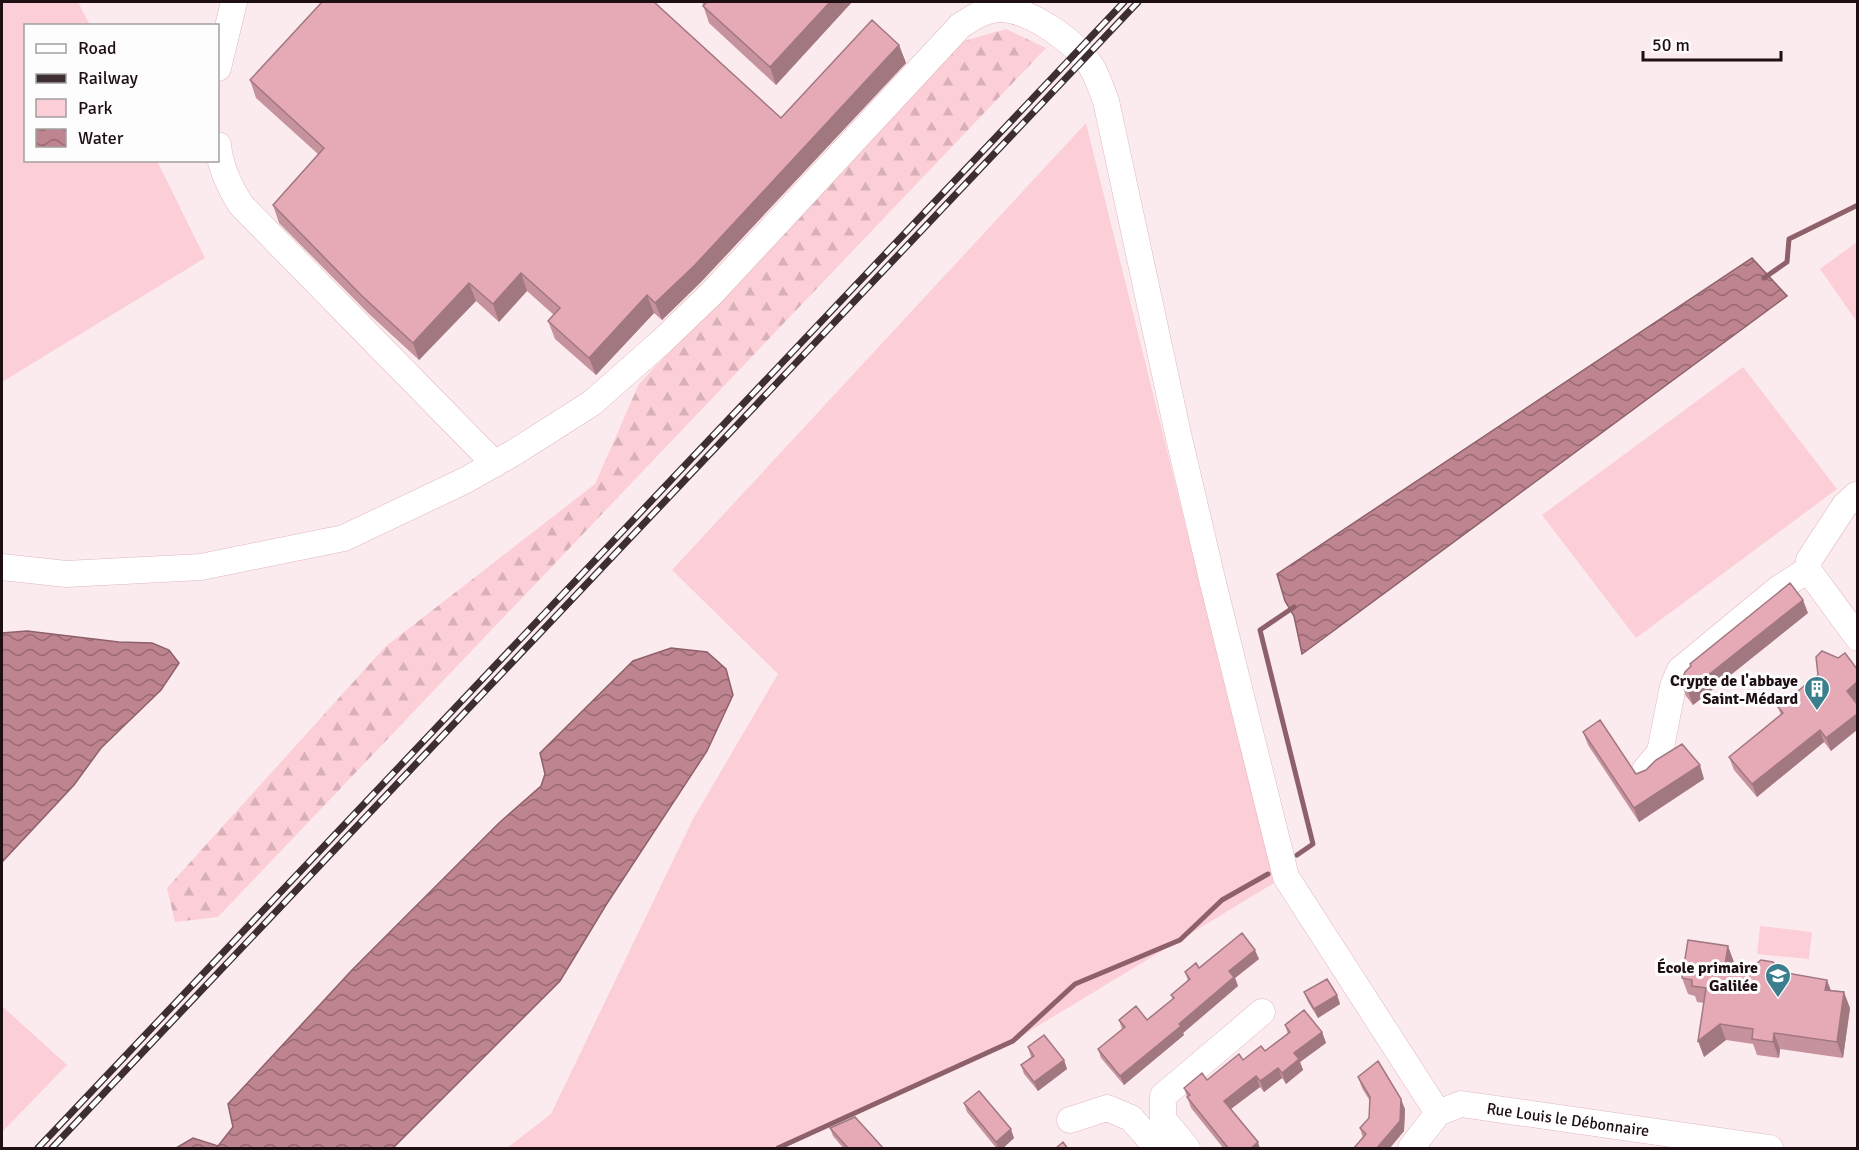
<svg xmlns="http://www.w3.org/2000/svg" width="1859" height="1150" viewBox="0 0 1859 1150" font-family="Signika,sans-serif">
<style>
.green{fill:#fcced7}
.forest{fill:url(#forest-firs)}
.water{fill:url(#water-waves);stroke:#8e616a;stroke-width:1.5}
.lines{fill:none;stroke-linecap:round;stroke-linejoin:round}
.stream{stroke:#8e616a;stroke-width:5}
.minor-casing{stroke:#dfb7bf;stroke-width:27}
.minor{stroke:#fff;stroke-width:26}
.rail-casing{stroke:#3c2e31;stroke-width:7}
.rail{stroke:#fdfdfd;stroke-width:4.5;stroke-dasharray:14;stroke-linecap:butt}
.wall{fill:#c6929d}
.shaded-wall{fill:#a17780}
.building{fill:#e6aab7;stroke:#a17780;stroke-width:1.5}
.labels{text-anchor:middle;stroke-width:6;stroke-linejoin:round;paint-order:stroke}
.poi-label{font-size:16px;font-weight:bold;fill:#1d0f12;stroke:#fdfdfd;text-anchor:end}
.street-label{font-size:16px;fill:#1d0f12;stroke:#fdfdfd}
</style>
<defs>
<pattern id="forest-firs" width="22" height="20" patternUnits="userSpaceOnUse" patternTransform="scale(1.5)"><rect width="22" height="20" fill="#fcced7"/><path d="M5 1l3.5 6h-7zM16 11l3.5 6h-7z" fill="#d8b0b8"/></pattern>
<pattern id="water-waves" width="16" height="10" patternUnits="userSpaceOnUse" patternTransform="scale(1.5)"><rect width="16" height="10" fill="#be8490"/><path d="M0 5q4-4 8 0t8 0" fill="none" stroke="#9a6a74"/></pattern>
</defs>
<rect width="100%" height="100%" fill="#fcebee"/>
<path class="green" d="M2 2H78L90 25 26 26V160L157 161 205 258 2 382Z
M1086 123 1274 883 1013 1041 778 1148H507L551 1114 693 819 778 674 672 570Z
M1857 242V322L1820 269Z
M1743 367 1837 489 1636 638 1542 515Z
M1760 926 1812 932 1809 959 1757 954Z
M2 1006 67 1065 2 1132Z"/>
<path class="forest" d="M1006 29 1046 48 218 917 175 922 167 888 385 647 595 484 639 384 957 43Z"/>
<path class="water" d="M1752 258 1787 296 1302 654 1294 616 1285 601 1277 574Z
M27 631 119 642 152 643 169 650 179 663 161 690 101 748 74 785 2 862V633Z
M671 648 707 652 726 669 733 695 707 751 606 905 560 981 393 1148H176L193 1138 218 1146 233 1127 228 1104 352 970 499 823 541 786 545 774 540 753 633 661Z"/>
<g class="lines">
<path class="stream" d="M1764 278 1787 262 1789 239 1858 205
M1294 607 1260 630 1313 844 1297 855
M778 1148 1013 1041 1075 984 1180 940 1222 900 1268 874"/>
<defs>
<path id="minor" d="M218 68 234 2
M218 145C220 167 229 186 241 205L495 464
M1858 497 1856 495 1845 505 1809 560 1808 570 1858 638
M2 567 66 574 201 567 344 538 466 480 515 452 592 403 661 342 712 293 960 26C971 19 983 10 998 9 1029 8 1074 41 1091 66 1098 77 1101 89 1106 101L1178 434 1213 583 1286 877 1438 1113
M1645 770 1660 752 1673 686 1680 670 1778 589 1808 570
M1438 1113 1461 1104 1770 1148
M1070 1120 1107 1108 1131 1118 1157 1148
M1187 1148 1163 1119V1096L1262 1012
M1411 1148 1438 1113"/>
</defs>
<use href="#minor" class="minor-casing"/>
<use href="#minor" class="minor"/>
<defs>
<path id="rail" d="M38 1148 1124 2
M52 1148 1138 2"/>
</defs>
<use href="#rail" class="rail-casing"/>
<use href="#rail" class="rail"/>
</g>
<path class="wall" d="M702 2H852L776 85 709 23Z
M899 45 906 63 701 282 662 320 654 313 596 375 555 339 548 321 554 315 527 291 499 322 476 301 419 360 368 313 279 223 273 205 318 154 256 98 250 80 781 118Z
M1808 613 1693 705 1686 696 1681 683 1691 667 1690 664Z
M1857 669V699L1855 701 1831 751 1824 742 1757 797 1734 770 1729 757 1781 715 1778 707Z
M1583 732 1636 774 1704 779 1639 822 1588 745Z
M1259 959 1235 978 1238 986 1183 1033 1184 1035 1124 1085 1101 1058 1098 1049 1122 1029 1119 1020H1147L1173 999 1171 995 1188 981 1185 972 1199 968Z
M1734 962V965L1781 972 1831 990 1850 1008 1843 1058 1780 1049 1779 1058 1757 1055 1753 1044 1726 1040 1704 1057V1003L1697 1002 1695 996 1688 994 1682 978Z
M1304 992 1337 995 1340 1004 1318 1018 1308 1002Z
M1285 1025 1322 1032 1326 1043 1300 1062 1303 1070 1286 1084 1282 1078 1264 1092 1260 1087 1231 1109 1260 1149H1224L1191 1108 1184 1088 1207 1080 1243 1060 1265 1051 1288 1034Z
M1028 1047 1064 1060 1067 1069 1038 1091 1024 1074 1021 1065 1031 1057Z
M1358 1077 1405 1109 1404 1131 1389 1149H1353L1363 1138 1360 1128 1369 1118 1370 1101 1362 1088Z
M964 1103 1014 1138 1002 1149H997L967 1112Z
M830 1128 884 1149H844L833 1136Z"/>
<path class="shaded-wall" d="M830 2H852L776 85 770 67Z
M899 45 906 63 701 282 662 320 655 303Z
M521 273 527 291 499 322 493 304Z
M469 283 476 301 419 360 413 343Z
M647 295 654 313 596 375 589 358Z
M1803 600 1808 613 1693 705 1688 691Z
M1857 682V699L1852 704 1847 691Z
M1857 714V730L1831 751 1826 738Z
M1820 730 1824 742 1757 797 1752 784Z
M1700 765 1704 779 1639 822 1634 808Z
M1728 946 1734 962 1731 980 1725 964Z
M1255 950 1259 959 1235 978 1238 986 1183 1033 1184 1035 1124 1085 1120 1076 1179 1024 1229 971Z
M1827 980 1833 996 1825 990Z
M1844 992 1850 1008 1843 1058 1837 1042Z
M1337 995 1340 1004 1318 1018 1314 1009Z
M1720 1024 1726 1040 1704 1057 1698 1041Z
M1322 1032 1326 1043 1300 1062 1303 1070 1286 1084 1282 1073 1294 1053Z
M1774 1033 1780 1049 1779 1058 1773 1042Z
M1064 1060 1067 1069 1038 1091 1034 1082Z
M1278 1068 1282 1078 1264 1092 1260 1081Z
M1256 1076 1260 1087 1228 1111 1224 1101Z
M1401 1099 1405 1109 1404 1131 1389 1149H1376Z
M1011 1129 1014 1138 1002 1149H998L996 1142Z
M1258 1142 1260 1149H1250Z"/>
<path class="building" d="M322 2H654L781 118 872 20 899 45 695 265 655 303 647 295 589 358 548 321 560 308 521 273 493 304 469 283 413 343 361 295 273 205 324 148 250 80Z
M707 2H830L770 67 703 6Z
M1790 583 1803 600 1688 691 1681 683 1685 672 1691 666 1690 664Z
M1822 651 1838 658 1845 653 1857 669V682L1847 691 1857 704V714L1826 738 1820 730 1752 784 1729 757 1783 713 1778 707 1818 675 1816 657Z
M1600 720 1636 774 1646 770 1656 760 1682 744 1700 765 1634 808 1583 732Z
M1242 933 1255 950 1229 971 1234 977 1179 1024 1181 1026 1120 1076 1098 1049 1125 1027 1119 1020 1136 1006 1147 1020 1174 998 1171 995 1190 979 1185 972 1196 963 1199 968Z
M1688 940 1728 946 1725 964 1751 968 1761 960 1773 962 1781 972 1827 980 1825 990 1844 992 1837 1042 1774 1033 1773 1042 1752 1039 1753 1029 1720 1024 1698 1041 1706 988 1692 986V980L1682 978Z
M1327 979 1337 995 1314 1009 1304 992Z
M1304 1010 1322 1032 1294 1053 1299 1059 1282 1073 1278 1068 1260 1081 1256 1076 1224 1101 1258 1142 1250 1149H1229L1187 1097 1190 1095 1184 1088 1202 1073 1207 1080 1239 1054 1243 1060 1261 1046 1265 1051 1290 1032 1285 1025Z
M1044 1035 1064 1060 1034 1082 1021 1065 1034 1056 1028 1047Z
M1378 1061 1401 1099 1400 1121 1376 1149H1353L1366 1134 1360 1128 1369 1118 1370 1097 1358 1077Z
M979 1091 1011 1129 996 1142 964 1103Z
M855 1117 884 1149H849L830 1128Z
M1063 1142 1068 1149H1055Z"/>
<defs>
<symbol id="building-pin" viewBox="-11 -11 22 30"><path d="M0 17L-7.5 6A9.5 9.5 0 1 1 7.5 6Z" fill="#3b7f8e" stroke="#fdfdfd"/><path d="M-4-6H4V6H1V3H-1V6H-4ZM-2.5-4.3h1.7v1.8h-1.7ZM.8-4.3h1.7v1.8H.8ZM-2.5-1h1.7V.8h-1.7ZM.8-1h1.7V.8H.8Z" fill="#fff"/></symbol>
<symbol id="school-pin" viewBox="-11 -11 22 30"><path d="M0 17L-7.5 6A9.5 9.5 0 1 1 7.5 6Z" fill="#3b7f8e" stroke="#fdfdfd"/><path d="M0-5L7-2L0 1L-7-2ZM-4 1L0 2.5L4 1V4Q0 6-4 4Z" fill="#fff"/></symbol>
</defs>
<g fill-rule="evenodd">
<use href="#building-pin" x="1802" y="674" width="30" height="40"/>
<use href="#school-pin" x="1763" y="961" width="30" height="40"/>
</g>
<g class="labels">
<g class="poi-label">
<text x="1798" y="686">Crypte de l'abbaye<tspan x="1798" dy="18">Saint-Médard</tspan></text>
<text x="1758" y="973">École primaire<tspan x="1758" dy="18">Galilée</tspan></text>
</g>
<g class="street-label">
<text transform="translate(1568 1119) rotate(8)" y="6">Rue Louis le Débonnaire</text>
</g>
</g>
<rect width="1859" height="1150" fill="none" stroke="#1d0f12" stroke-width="6"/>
<rect x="24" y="24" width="195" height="138" fill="#fdfdfd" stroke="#a39e9f" stroke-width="1.5"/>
<rect x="36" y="44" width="30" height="9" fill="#ffffff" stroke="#a39e9f" stroke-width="1.5"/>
<text x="78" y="54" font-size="18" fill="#1d0f12">Road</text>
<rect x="36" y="74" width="30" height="9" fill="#3c2e31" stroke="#a39e9f" stroke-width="1.5"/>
<text x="78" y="84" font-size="18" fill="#1d0f12">Railway</text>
<rect x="36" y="99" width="30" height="18" fill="#fcced7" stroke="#a39e9f" stroke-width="1.5"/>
<text x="78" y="114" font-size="18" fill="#1d0f12">Park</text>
<rect x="36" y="129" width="30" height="18" fill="url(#water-waves)" stroke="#a39e9f" stroke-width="1.5"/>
<text x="78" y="144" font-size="18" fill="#1d0f12">Water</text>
<path d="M1643 51v9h138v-9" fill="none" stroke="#1d0f12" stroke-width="3"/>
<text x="1652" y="51" font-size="18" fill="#1d0f12" stroke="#fdfdfd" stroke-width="4.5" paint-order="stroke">50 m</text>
</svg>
